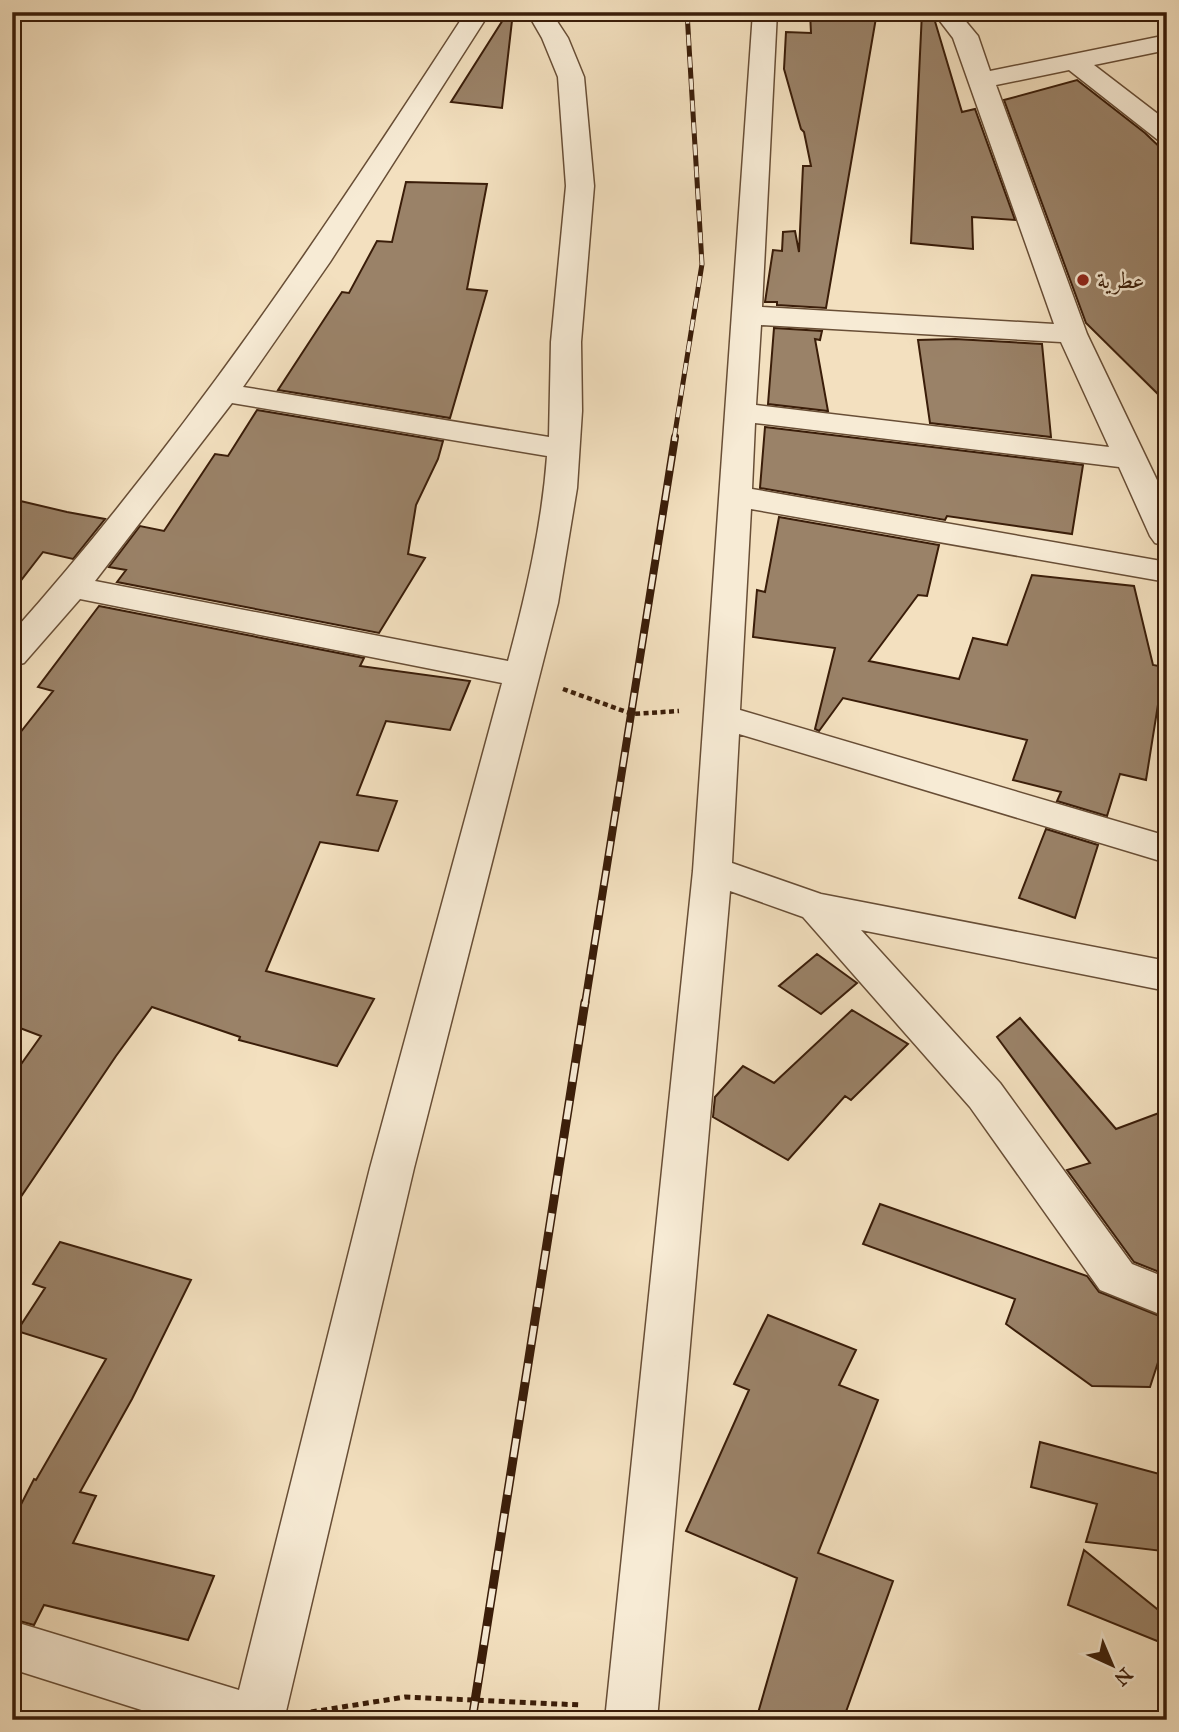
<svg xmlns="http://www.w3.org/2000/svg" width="1179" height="1732" viewBox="0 0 1179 1732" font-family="'IM FELL Great Primer',Amiri,serif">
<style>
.building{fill:#9a8268;stroke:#3a1d09;stroke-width:2}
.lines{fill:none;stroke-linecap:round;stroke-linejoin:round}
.street-casing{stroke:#684e36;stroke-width:3}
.path-far1{stroke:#3a1d09;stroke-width:4.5;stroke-dasharray:5 3.5;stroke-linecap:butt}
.path{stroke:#3a1d09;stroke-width:5;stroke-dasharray:6 4.5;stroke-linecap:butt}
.street{fill:#f7ebd5;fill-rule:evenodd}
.rail-far2-casing{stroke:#3a1d09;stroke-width:5}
.rail-far1-casing{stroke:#3a1d09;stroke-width:8}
.rail-casing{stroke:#3a1d09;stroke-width:9}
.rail-far2{stroke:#f7ebd5;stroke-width:3.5;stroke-dasharray:11;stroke-linecap:butt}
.rail-far1{stroke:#f7ebd5;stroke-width:5;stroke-dasharray:15;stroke-linecap:butt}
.rail{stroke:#f7ebd5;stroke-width:6;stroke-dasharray:19;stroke-linecap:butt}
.poi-dot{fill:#8f2418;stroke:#f7ebd5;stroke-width:2.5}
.labels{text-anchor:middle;stroke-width:5;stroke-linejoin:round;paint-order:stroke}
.far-poi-label{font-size:23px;fill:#3a1d09;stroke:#f7ebd5;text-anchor:start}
</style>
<rect width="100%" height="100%" fill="#f3e0bf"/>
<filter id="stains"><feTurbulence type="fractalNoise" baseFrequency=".00286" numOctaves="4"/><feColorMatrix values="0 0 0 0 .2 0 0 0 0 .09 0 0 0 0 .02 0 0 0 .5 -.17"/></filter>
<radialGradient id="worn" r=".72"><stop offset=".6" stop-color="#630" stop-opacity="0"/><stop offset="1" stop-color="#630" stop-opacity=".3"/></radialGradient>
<path class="building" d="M508 12H513L502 108 451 102Z
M810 12H877L826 308 777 305V302H765L773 250 782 251 783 232 795 231 799 252 803 166H811L804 132 801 129 784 69 786 32 811 33Z
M922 12H931L934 18 962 112 975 109 1015 220 972 217 973 249 911 243Z
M1077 80 1145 133 1167 154V403L1086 323 1004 100Z
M406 182 487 184 467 289 487 291 450 418 278 390 342 292 349 293 377 241 392 242Z
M774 328 822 331 820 340 815 339 828 411 768 404Z
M955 339 1042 344 1051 437 930 423 918 340Z
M257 410 443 441 438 459 416 505 408 554 425 558 379 633 117 582 126 570 109 567 140 526 164 531 215 454 228 456Z
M765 427 1083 465 1072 534 947 516 945 520 760 488Z
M12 499 67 512 105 519 73 559 43 552 12 592Z
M779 517 939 545 927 596 918 595 869 661 959 679 973 638 1007 645 1032 575 1134 586 1153 665 1164 667 1146 780 1120 774 1107 816 1057 801 1061 792 1013 780 1027 740 843 698 819 731 815 729 835 648 753 637 757 590 765 592Z
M99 606 364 658 360 666 470 681 450 730 386 721 357 795 397 801 378 851 320 842 266 971 374 999 337 1066 239 1040 240 1037 152 1007 116 1056 12 1210V1077L41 1036 12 1025V743L53 691 38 687Z
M1046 829 1098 845 1075 918 1019 898Z
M817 954 857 983 821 1014 779 986Z
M852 1010 908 1044 851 1100 845 1096 788 1160 713 1117 715 1097 743 1066 774 1083Z
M1020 1018 1116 1129 1167 1110V1275L1134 1262 1067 1170 1090 1163 997 1037Z
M880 1204 1087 1276 1099 1292 1167 1319V1349L1164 1344 1150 1387 1092 1386 1006 1324 1015 1299 863 1244Z
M60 1242 191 1280 132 1399 80 1492 96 1496 73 1543 214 1576 188 1640 44 1605 34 1625 12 1619V1522L34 1479 36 1480 106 1359 17 1331 45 1288 33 1284Z
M768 1315 856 1350 839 1385 878 1400 818 1553 893 1581 843 1720H756L797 1578 686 1531 749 1390 734 1384Z
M1040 1442 1167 1476V1518H1165L1162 1551 1086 1542 1097 1504 1031 1487Z
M1084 1550 1167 1617V1645L1068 1605Z"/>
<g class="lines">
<defs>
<path id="street" d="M466 12H490L330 262 243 387 549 437 551 342 566 186 558 77 542 38 527 12H551L568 38 584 77 594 186 581 342 582 411 577 488 558 603 414 1168 284 1720H173L12 1669V1621L239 1690 370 1168 502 683 80 599 24 663 12 666V633C184 440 326 228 466 12ZM232 403 547 456C542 525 526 594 508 661L95 581Z
M753 12H777L762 307 1054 324 953 38 933 12H958L978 36 990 71 1167 35V50L1094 65 1167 121V142L1158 140 1069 70 996 85 1087 334 1167 501V546L1155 543 1150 536 1119 467 755 423 752 489 1167 562V582L751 509 740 710 1167 836V863L739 734 732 863 821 894 1167 961V991L861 930 1000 1083 1132 1264 1167 1278V1317L1100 1290 970 1107 803 917 730 891 657 1720H605L693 871ZM761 325 1061 342 1109 447 756 405Z"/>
</defs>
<use href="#street" class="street-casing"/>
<path class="path-far1" d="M563 689 632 714 679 711"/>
<path class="path" d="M311 1712 405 1697 581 1705"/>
<use href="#street" class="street"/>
<defs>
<path id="rail-far2" d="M674 439 702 264 687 12"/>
<path id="rail-far1" d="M585 1004 675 437"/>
<path id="rail" d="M472 1720 585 1002"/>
</defs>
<use href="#rail-far2" class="rail-far2-casing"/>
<use href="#rail-far1" class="rail-far1-casing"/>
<use href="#rail" class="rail-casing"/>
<use href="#rail-far2" class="rail-far2"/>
<use href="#rail-far1" class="rail-far1"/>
<use href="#rail" class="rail"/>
</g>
<circle class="poi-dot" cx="1083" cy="280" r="7"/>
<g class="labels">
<g class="far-poi-label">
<text x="1097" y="288">عطرية</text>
</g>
</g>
<rect width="1179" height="1732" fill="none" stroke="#f3e0bf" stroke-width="42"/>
<rect x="14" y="14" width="1151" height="1704" fill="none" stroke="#3a1d09" stroke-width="3.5"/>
<rect x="21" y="21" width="1137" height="1690" fill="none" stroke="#3a1d09" stroke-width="2"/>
<g transform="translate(1112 1665) rotate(136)" stroke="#f7ebd5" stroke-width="5" paint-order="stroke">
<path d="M0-5L12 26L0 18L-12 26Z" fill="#3a1d09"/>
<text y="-10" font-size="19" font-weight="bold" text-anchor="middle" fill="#3a1d09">N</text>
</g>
<rect width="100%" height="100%" filter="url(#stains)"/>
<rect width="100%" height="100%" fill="url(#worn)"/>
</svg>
